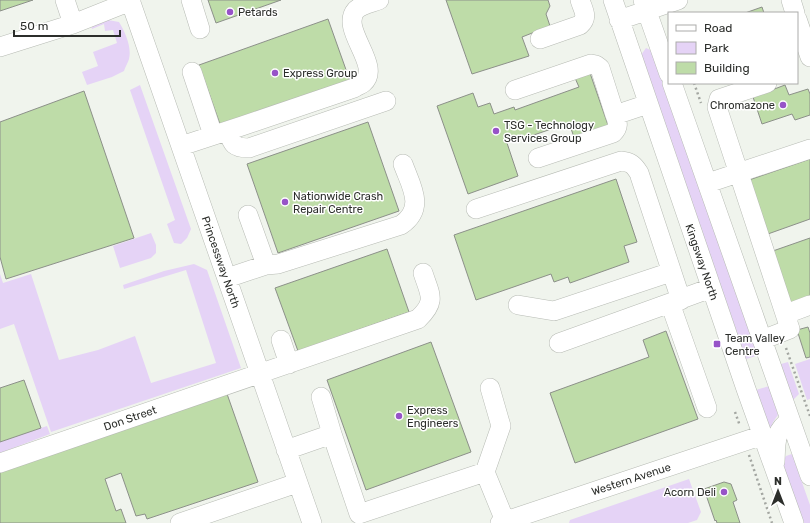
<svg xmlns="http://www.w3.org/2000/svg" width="810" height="523" viewBox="0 0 810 523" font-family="Rubik,sans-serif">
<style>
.green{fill:#e5d3f6}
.building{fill:#bedca8;stroke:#8c9089}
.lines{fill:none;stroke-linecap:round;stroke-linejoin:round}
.minor-casing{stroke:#b7bbb4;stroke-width:20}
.path{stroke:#a3a6a1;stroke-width:2.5;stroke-dasharray:2 3;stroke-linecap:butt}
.minor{stroke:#fff;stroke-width:19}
.poi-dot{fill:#9753c8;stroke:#fff;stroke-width:1.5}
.labels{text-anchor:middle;stroke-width:3;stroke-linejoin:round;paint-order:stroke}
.poi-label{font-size:11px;fill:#2c2e2b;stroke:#fff;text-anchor:start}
.street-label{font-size:11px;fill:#2c2e2b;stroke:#fff}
</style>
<rect width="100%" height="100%" fill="#f0f4ed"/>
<path class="green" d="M108 20 119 22C125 32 132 47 129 59 128 63 125 67 124 71L112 77 87 85 82 72 98 66 93 52 117 43 113 30 105 31 104 24 92 29 91 25Z
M646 48 655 52 759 355 746 359 641 55Z
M140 85 191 229 187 238 181 244 174 243 167 224 175 220 130 90Z
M151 233 156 245V253L151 258 120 268 113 246Z
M194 264 207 270 241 368 51 432 14 324 0 329V274L3 283 31 274 59 360 98 350 135 336 151 383 216 363 186 270 124 289 123 285 164 271Z
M810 359V399L807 400 795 364Z
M788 362 799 394 793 400 781 364Z
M769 386 778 415 773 422 770 432 756 390Z
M47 426 50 434 0 453V442Z
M792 454 810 505V523H802L784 471 783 462 786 456Z
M689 479 701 512 697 520 688 523H569L570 520Z"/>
<path class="building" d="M0 0H33L0 11Z
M208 0H281L216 23Z
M446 0H548L550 6 546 14 550 26 522 37 529 56 472 74Z
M762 7 764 13H745Z
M328 19 350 81 221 127 199 65Z
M590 73 609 128 575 140 569 123 522 139 521 135 506 140 518 176 468 194 437 106 473 93 478 107 490 103 494 114 514 107 515 110 579 87 575 78Z
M785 85 789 95 808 89 810 94V115L795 120 792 114 762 124 753 97Z
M84 91 134 238 6 279 0 257V122Z
M368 122 399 211 278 253 247 164Z
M810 159V219L765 235 746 181Z
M616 179 637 242 624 246 629 262 570 283 568 277 554 282 551 274 476 300 454 235Z
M810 238V298L789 306 770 252Z
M387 249 409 312 298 351 275 288Z
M808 327 810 333V357L806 358 797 330Z
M666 331 698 419 575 463 550 393 649 357 643 340Z
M431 342 471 452 366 490 327 380Z
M24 380 41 428 0 442V388Z
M226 391 258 482 147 519 145 514 136 516 121 473 105 479 116 511 121 509 126 523H0V472Z
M724 482 731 484 737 500 733 502 740 523H717L716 520 715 521 704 489Z"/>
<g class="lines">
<defs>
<path id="minor" d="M65 0 73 24
M130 0 312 523
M191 0 200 29
M613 0 746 389 794 523
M643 0 669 74
M791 0 795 13
M797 19 810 57
M619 20 678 0
M540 39 580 25C589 17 583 10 580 0
M0 47 73 24 131 1
M192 72 213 135
M672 83 810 476
M515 90 591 64 596 65 600 68 615 115
M228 131C232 144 234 148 249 148L386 101
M181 146 242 126 354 88C357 86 360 85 363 83 383 66 339 29 356 10 361 5 371 3 379 0
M538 158 613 133C619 127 618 123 615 115L648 104
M708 183 810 149
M476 209 621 161C631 162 634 165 639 173L681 300
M266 265 278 264 401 225C426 208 411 186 403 164
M227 278 266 265 248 215
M518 305 554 311 671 272
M786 314 810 305
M281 340 289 364
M762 340 790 329 717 107 719 99 767 83
M559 343 670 303
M321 397 332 434
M707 408 670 303 711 288
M286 450 332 434 359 514 485 472 505 521
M775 462C776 445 774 430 790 421
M0 463 418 319C437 301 430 295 423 273
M485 472 501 426 490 388
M180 523 297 483
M500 523 763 435"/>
</defs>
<use href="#minor" class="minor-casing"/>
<path class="path" d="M694 83 701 103
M786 348 810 416
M735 412 740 426
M749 455 772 523"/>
<use href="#minor" class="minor"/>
</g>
<g class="poi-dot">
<circle cx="230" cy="12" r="4"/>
<circle cx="275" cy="73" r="4"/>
<circle cx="783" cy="105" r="4"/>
<circle cx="496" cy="131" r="4"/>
<circle cx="285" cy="202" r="4"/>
<rect x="713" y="340" width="8" height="8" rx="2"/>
<circle cx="399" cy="416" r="4"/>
<circle cx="724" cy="492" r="4"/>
</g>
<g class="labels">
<g class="poi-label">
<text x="238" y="16">Petards</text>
<text x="283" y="77">Express Group</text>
<text x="775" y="109" text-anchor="end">Chromazone</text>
<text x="504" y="129">TSG - Technology<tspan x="504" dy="13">Services Group</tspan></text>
<text x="293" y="200">Nationwide Crash<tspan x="293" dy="13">Repair Centre</tspan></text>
<text x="725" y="342">Team Valley<tspan x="725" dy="13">Centre</tspan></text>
<text x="407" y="414">Express<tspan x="407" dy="13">Engineers</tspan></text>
<text x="716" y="496" text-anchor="end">Acorn Deli</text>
</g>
<g class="street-label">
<text transform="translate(221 262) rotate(71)" y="4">Princessway North</text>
<text transform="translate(702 262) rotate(71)" y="4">Kingsway North</text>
<text transform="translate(130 418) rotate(-19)" y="4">Don Street</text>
<text transform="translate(631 479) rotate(-18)" y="4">Western Avenue</text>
</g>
</g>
<rect x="668" y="12" width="130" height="72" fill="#ffffff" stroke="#ababaa"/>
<rect x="676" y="25" width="20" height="6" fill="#ffffff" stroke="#ababaa"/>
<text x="704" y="32" font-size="12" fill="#2c2e2b">Road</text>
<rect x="676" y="42" width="20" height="12" fill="#e5d3f6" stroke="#ababaa"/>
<text x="704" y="52" font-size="12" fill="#2c2e2b">Park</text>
<rect x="676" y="62" width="20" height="12" fill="#bedca8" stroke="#ababaa"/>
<text x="704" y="72" font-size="12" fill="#2c2e2b">Building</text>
<g transform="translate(778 491)" stroke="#ffffff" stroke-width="3" paint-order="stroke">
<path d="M0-3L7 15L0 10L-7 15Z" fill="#2c2e2b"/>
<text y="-6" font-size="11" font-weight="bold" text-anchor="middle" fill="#2c2e2b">N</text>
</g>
<path d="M14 30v6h106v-6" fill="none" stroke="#2c2e2b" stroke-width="2"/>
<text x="20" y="30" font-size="12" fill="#2c2e2b" stroke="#ffffff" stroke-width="3" paint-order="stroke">50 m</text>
</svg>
